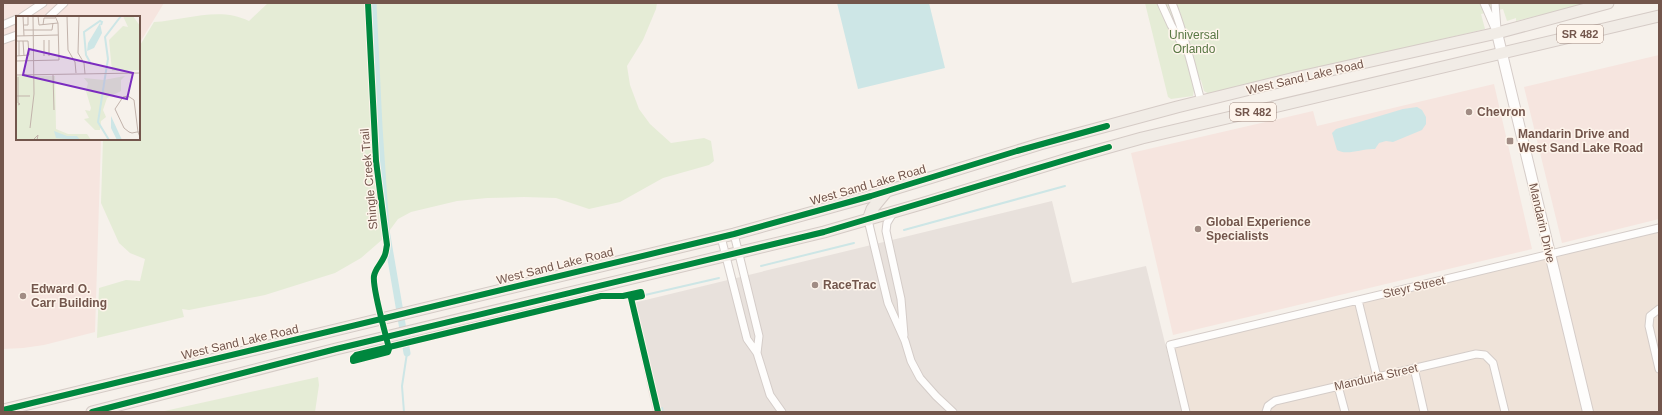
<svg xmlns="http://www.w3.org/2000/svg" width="1662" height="415" viewBox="0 0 1662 415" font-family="Helvetica,sans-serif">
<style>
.residential{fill:#efe3d9}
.commercial{fill:#f6e5df}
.industrial{fill:#e8e1dc}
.green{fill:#e5ecd6}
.water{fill:#cde6e6}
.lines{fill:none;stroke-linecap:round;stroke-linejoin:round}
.stream{stroke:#cde6e6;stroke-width:2}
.canal{stroke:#cde6e6;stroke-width:7}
.street-casing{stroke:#d4ccc8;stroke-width:9}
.secondary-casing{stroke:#d5ccc8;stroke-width:12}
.primary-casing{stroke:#d5cbc6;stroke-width:13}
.street{stroke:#fefdfc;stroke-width:7}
.secondary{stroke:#fefdfc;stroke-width:10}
.primary{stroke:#f1ece6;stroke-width:11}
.cycleway-casing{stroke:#fef5ec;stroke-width:8}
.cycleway{stroke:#00873e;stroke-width:6}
.poi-dot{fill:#a18c84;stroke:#fef5ec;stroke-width:1.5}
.labels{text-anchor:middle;stroke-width:3;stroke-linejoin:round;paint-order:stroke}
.shield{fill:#fef5ec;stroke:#9d867c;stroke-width:1}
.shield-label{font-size:11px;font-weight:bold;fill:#73564c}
.park-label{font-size:12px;fill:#597845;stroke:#fef5ec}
.street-label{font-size:12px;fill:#73564c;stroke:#fef5ec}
.poi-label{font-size:12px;font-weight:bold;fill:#73564c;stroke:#fef5ec;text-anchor:start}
.inset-river{fill:none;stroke:#cde6e6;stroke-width:2}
.inset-road{fill:none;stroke:#c2b3ab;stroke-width:1}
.view{fill:#7b2cbf;fill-opacity:0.15;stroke:#7b2cbf;stroke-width:2}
.inset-edge{fill:none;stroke:#73564c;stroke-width:2}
</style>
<rect width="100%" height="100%" fill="#f6f1eb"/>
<path class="residential" d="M1659 228V412H1182L1166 346Z"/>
<path class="commercial" d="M3 3H164L139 44V17H17V139H101L95 332 44 345 23 348 3 349Z
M1659 55V219L1562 243 1524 87Z
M1494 84 1532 249 1173 335 1131 153 1313 111 1317 126Z"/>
<path class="industrial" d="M1052 201 1072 283 1146 266 1182 412H653L629 304Z"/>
<path class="green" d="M268 3H657L656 9 643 40 627 66 630 85 639 109 650 124 671 143 704 138 711 141 714 161 709 165 663 178 620 202 589 209 556 198 524 197 487 198 457 201 411 212 398 219 384 238 361 258 335 273 265 295 189 310 182 309 184 317 97 338 99 288 126 280 140 281 145 259 130 253 119 243 101 203 103 139H139V47L154 22C185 20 220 6 249 21Z
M1145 3H1590L1516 21V18L1507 21 1503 9 1481 14 1485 29 1213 94H1209L1204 91 1201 80 1192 82 1194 90 1193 96 1171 99 1168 97Z
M318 377 319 385 315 412H160Z"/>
<path class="water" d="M837 3H929L945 68 858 89Z
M1417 107 1422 110 1426 117V124L1422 130 1393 142 1386 141 1379 143 1375 149C1363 148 1347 156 1337 150L1332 133 1336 129 1403 109Z"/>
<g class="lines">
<path class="stream" d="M904 230 1065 186
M761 266 854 243
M645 295 719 278
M662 408 663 412
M404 412 402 386 407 353"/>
<path class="canal" d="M373 3 379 127 386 230 407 353"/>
<defs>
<path id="street" d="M1161 3 1171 25 1185 49
M1172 3C1185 35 1192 68 1201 101
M1484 3 1497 33
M1495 3 1497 29
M22 17 43 3
M49 17 64 3
M3 25 17 19
M3 40 17 35
M893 213 887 223 886 231 901 299 904 335
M868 220 888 303 905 341 911 361 920 378 936 396 953 412
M734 234 759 336 757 353
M721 237 747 339 757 353 770 395 782 412
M1358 300 1377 377
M1659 309 1650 316 1649 326 1659 369
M1414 368 1424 412
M1338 386 1345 412
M1186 412 1170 345 1659 228
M1266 412 1268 406 1275 401 1476 354 1485 355 1493 363 1505 412"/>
<path id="secondary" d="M1497 33 1588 412"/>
<path id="primary" d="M868 220 872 209 886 192
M3 410 734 234 871 196 1040 144 1177 107 1295 78 1497 33 1608 3
M92 412 336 349 824 232 921 204 1074 157 1142 138 1659 16"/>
</defs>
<use href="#street" class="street-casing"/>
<use href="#secondary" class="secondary-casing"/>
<use href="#primary" class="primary-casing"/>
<use href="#street" class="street"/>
<use href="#secondary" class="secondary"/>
<use href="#primary" class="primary"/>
<defs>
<path id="cycleway" d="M368 3 376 161 387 245C386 249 386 254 384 257 381 264 375 269 374 276 372 289 386 334 389 349L388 352 353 361V358L356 355 601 296H623L641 292 642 296 631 298 658 412
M3 410 734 234 871 196 1017 151 1107 126
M92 412 336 349 824 232 1109 147"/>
</defs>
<use href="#cycleway" class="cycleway-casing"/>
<use href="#cycleway" class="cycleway"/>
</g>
<g class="poi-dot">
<circle cx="1469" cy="112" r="4"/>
<rect x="1506" y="137" width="8" height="8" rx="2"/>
<circle cx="1198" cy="229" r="4"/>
<circle cx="815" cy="285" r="4"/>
<circle cx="23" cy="296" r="4"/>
</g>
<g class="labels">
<g class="shield">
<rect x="1557" y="25" width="46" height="18" rx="3"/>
<rect x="1230" y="103" width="46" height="18" rx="3"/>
</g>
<g class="shield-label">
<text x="1580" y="38">SR 482</text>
<text x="1253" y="116">SR 482</text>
</g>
<g class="park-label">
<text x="1194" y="39">Universal<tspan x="1194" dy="14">Orlando</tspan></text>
</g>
<g class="street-label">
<text transform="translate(1305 77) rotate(-13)" y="4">West Sand Lake Road</text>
<text transform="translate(369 179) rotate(-95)" y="4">Shingle Creek Trail</text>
<text transform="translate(868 185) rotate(-16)" y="4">West Sand Lake Road</text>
<text transform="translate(1542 223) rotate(77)" y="4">Mandarin Drive</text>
<text transform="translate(555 266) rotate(-14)" y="4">West Sand Lake Road</text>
<text transform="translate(1414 287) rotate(-13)" y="4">Steyr Street</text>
<text transform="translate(240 342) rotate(-13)" y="4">West Sand Lake Road</text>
<text transform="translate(1376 377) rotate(-13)" y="4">Manduria Street</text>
</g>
<g class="poi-label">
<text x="1477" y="116">Chevron</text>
<text x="1518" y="138">Mandarin Drive and<tspan x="1518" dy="14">West Sand Lake Road</tspan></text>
<text x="1206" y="226">Global Experience<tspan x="1206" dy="14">Specialists</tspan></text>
<text x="823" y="289">RaceTrac</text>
<text x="31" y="293">Edward O.<tspan x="31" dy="14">Carr Building</tspan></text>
</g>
</g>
<g transform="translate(16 16)">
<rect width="124" height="124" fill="#f6f1eb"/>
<path d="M107 0H117L124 10V54L96 55 93 24 107 10 112 11ZM0 60H39L40 113 52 118H71L75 124H0ZM109 60 105 64V75L91 82 87 94 90 101 85 105 84 114H79L68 103 73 102 69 94 74 95 75 92 70 75 72 67 68 62 88 64Z" fill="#e5ecd6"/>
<path d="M84 7 86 17 78 32 71 35 72 27ZM95 100 106 124H101L95 112ZM38 115 51 120H61L64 124 40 122Z" fill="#cde6e6"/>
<path class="inset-river" d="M75 48 70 39 68 16 84 5 86 6 85 9M90 55 92 43 89 21 105 0M90 55 82 106 93 124"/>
<path class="inset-road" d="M7 0 8 20M17 0 18 78M22 0 23 9 42 7M51 0 52 34 59 46 60 57M63 0 62 37 68 47 69 58M8 9H12V0M27 9 28 2H39M8 14H36L37 7M0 20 42 19M28 24V40M33 24V40M0 25H12L13 39 0 40M3 25V40M7 25 8 40M0 45 43 44 42 7 39 0M0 59 124 57M37 59 38 94M2 61V87L4 88 2 89M0 80H14M14 112 18 78M124 116H121L116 117 113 116 108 112 99 93 107 81 112 80 118 84 122 116 124 121M17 124 22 119 21 124"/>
<path class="view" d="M13 33 117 57 111 83 7 59Z"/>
<rect width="124" height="124" class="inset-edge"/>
</g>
<rect width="1662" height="415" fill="none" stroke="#73564c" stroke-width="8"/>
</svg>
